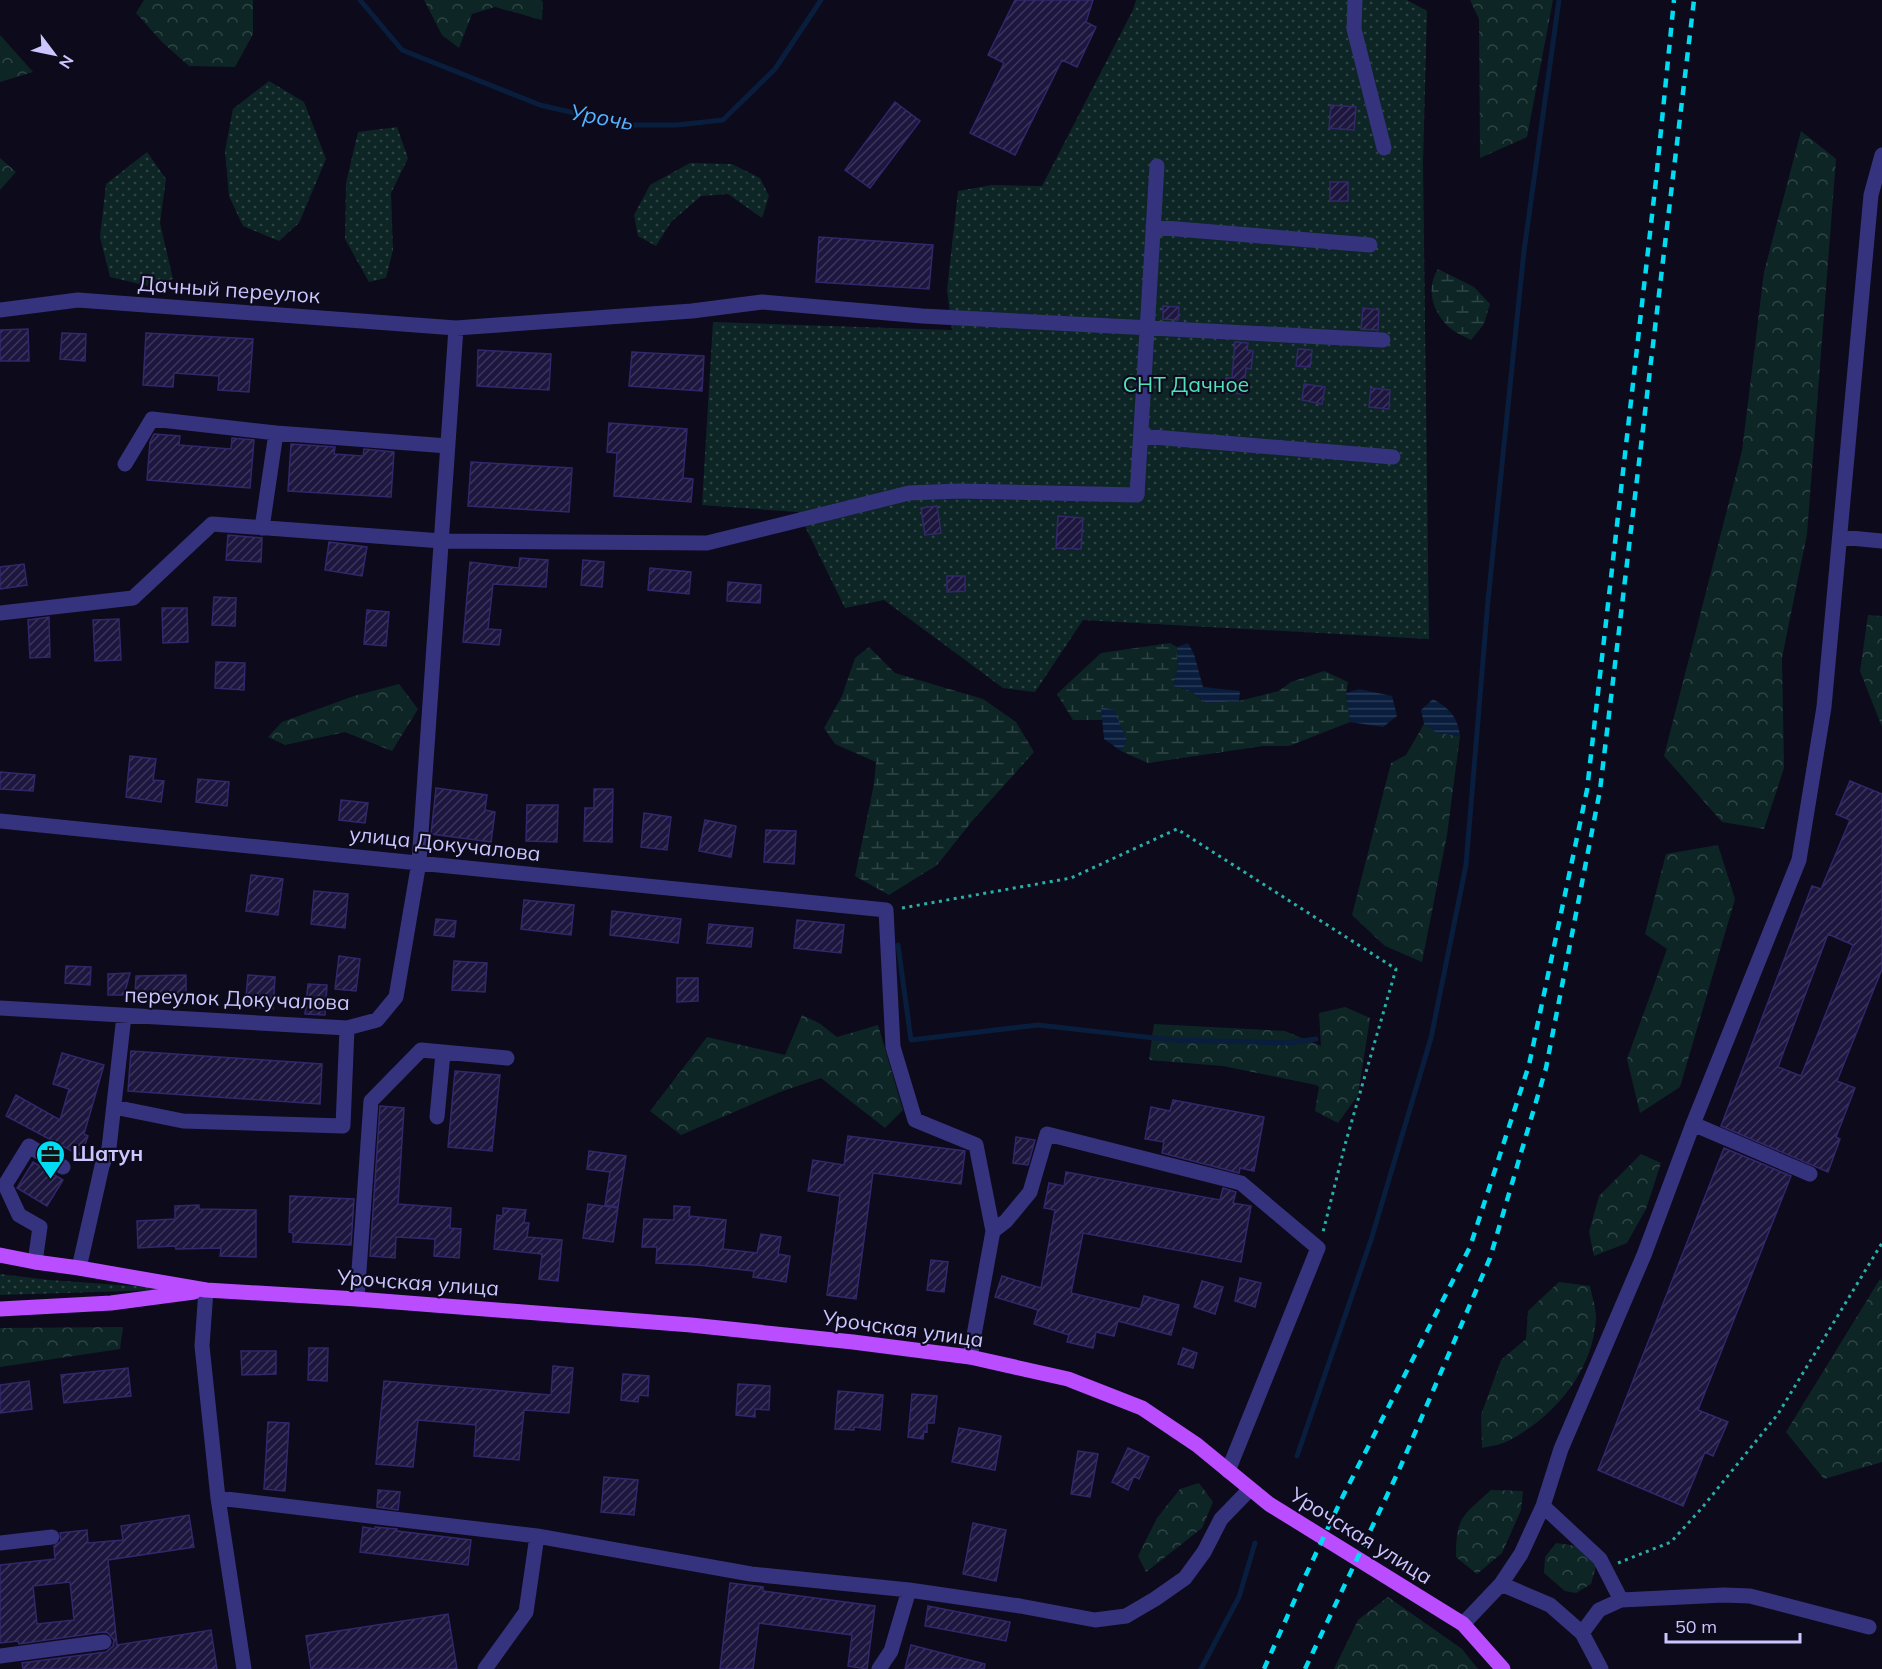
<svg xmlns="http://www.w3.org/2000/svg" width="1882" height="1669" viewBox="0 0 1882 1669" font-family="Mulish,sans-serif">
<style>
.grass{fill:url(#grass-dots)}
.forest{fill:url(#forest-crowns)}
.wetland{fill:url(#wetland-marsh)}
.water{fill:url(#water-rules)}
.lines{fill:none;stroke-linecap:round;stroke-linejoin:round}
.stream{stroke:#091d3d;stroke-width:5}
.building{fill:url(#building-hatch);stroke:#33276b;stroke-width:1.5;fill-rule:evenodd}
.path{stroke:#28b0a6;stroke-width:3;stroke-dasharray:3 4.5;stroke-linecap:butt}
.minor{stroke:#35337d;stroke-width:15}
.major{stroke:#ba4dff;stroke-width:15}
.rail{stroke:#00dcf1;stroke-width:4.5;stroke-dasharray:9 8;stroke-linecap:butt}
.labels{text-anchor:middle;stroke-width:4.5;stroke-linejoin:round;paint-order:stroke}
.street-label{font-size:21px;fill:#cbc6ff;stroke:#0d0a1c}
.park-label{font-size:21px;fill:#4fe2bb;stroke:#0d0a1c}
.poi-label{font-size:21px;font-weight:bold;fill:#cbc6ff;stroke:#0d0a1c;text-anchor:start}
.water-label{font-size:22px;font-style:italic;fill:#54b2ff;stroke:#0d0a1c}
</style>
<defs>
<pattern id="grass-dots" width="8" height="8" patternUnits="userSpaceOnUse" patternTransform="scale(1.5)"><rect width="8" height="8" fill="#0d2625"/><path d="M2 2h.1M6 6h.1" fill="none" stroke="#2f4446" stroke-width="1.8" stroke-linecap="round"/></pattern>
<pattern id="forest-crowns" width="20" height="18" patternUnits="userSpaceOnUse" patternTransform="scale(1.5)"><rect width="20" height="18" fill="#0d2625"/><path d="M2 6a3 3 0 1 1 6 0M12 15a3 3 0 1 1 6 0" fill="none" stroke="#2f4446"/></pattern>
<pattern id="wetland-marsh" width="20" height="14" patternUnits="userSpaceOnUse" patternTransform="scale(1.5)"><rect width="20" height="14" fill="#0d2625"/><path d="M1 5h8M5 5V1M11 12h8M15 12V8" fill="none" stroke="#2f4446"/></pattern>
<pattern id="water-rules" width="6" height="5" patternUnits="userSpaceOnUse" patternTransform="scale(1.5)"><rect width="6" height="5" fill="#091d3d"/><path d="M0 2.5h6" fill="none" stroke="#2c3c5a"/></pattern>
<pattern id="building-hatch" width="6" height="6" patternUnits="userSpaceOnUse" patternTransform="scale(1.5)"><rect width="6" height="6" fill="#1d163e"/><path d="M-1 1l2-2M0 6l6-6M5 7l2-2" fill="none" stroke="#3c365b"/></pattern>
</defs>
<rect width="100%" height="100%" fill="#0d0a1c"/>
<path class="grass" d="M1136 0H1407L1427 11 1423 163 1429 639 1083 620 1035 692 1003 688 884 600 845 608 798 512 702 505 713 322 952 330 947 290 958 191 992 185 1042 186 1133 10Z
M269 81 304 102 326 159 299 223 279 241 243 226 229 196 225 151 233 109Z
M397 127 408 158 391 193 393 250 386 278 369 282 345 239 346 183 358 132Z
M147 152 166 179 160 223 173 279 148 286 110 277 100 237 106 184Z
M690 163 732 164 760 178 769 196 762 218 728 194 701 196 671 222 656 246 638 236 634 215 650 185Z
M0 1274 49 1280 148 1287 160 1290 0 1295Z"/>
<path class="forest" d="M144 0H253V34L235 67 189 66 162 42 136 13Z
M424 0H541L543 2 542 20 495 7 472 14 459 48 442 35Z
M1470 0H1553L1527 137 1480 158 1479 19Z
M0 35 33 72 0 82Z
M1801 131 1836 159 1807 534 1782 658 1784 768 1764 829 1722 822 1664 756 1742 451 1764 272Z
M0 158 16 172 0 190Z
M1868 615 1882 616V727L1860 671Z
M399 684 418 709 392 751 345 732 285 745 268 737 282 722 354 696Z
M1424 724 1438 733 1460 736 1447 835 1422 962 1385 946 1352 915 1391 763 1406 755Z
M1718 845 1735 899 1680 1087 1640 1113 1627 1059 1667 949 1645 934 1666 854Z
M1345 1007 1370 1018 1358 1095 1338 1123 1315 1111 1319 1087 1316 1085 1223 1066 1149 1060 1154 1024 1285 1031 1321 1046 1319 1013Z
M802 1015 819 1023 837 1037 878 1025 903 1110 885 1128 821 1078 780 1092 681 1135 650 1111 707 1037 785 1055Z
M1641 1154 1661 1163 1646 1209 1627 1243 1594 1256 1589 1232 1599 1196Z
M1880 1279 1882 1281V1462L1824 1479 1786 1432Z
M1559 1282 1590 1286C1592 1296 1596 1308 1596 1318 1593 1372 1554 1417 1508 1441 1501 1445 1490 1446 1482 1448L1481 1415 1501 1360 1526 1339 1528 1311Z
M123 1327 120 1349 0 1367V1328Z
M1199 1483 1213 1502 1202 1528 1146 1572 1138 1556 1157 1518 1180 1489Z
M1491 1490 1523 1491 1521 1510 1502 1553 1477 1574 1456 1557C1456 1516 1463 1516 1491 1490Z
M1556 1543 1583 1547 1597 1562 1591 1584 1576 1593 1565 1591 1544 1573 1545 1557Z
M1388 1597 1462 1649 1478 1669H1334L1358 1620Z"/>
<path class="wetland" d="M1438 269 1474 287 1490 304 1484 324 1471 340C1464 336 1456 333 1450 328 1433 313 1425 289 1438 269Z
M1170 643 1177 647 1178 668 1173 686 1191 691 1206 703 1239 701 1279 691 1291 682 1324 671 1348 682 1346 693 1350 722 1289 746H1263L1148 763 1121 751 1126 741 1101 707 1103 720H1073L1057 694 1101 653Z
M869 647 895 673 983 699 1016 722 1034 752 973 820 937 865 889 895 855 876 874 784 876 762 835 744 824 728 842 696 855 658Z"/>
<path class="water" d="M1188 643 1194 654 1203 687 1240 691 1239 701 1206 703 1191 691 1173 686 1178 668 1177 647Z
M1359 689 1392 696 1397 716 1383 727 1350 722 1346 693Z
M1433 699C1449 708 1458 717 1460 736L1437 733 1424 724 1421 710Z
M1101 707 1114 710 1127 741 1121 751 1104 739Z"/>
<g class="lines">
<path class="stream" d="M360 0 402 50 540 105 626 125H677L723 120 775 69 821 0
M898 945 911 1040 1038 1025 1172 1040 1287 1043 1316 1039
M1297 1456 1371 1240 1431 1038 1466 865 1488 600 1524 251 1559 0
M1201 1669 1239 1597 1255 1543"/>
</g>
<path class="building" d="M1015 0H1093L1086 22 1096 27 1077 67 1062 60 1015 155 970 133 1004 63 988 55Z
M895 102 920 121 870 188 845 170Z
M1331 105 1356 107 1354 130 1329 128Z
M1330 182H1348V201H1330Z
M819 237 933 245 929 289 816 282Z
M1163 306 1179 307 1178 320 1163 319Z
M1363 308 1379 310 1378 330 1361 329Z
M28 329 29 361H0V330Z
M62 333 86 334 85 361 60 359Z
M146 333 253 339 249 392 218 390 219 376 174 373 173 387 143 385Z
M1235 342 1248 343 1247 350 1253 351 1251 369 1246 368 1244 394 1225 393 1226 378H1232Z
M1298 349 1312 350 1310 367 1296 366Z
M478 350 551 354 549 390 477 386Z
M632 352 704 356 702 391 629 386Z
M1304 384 1325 387 1322 404 1302 400Z
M1371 388 1390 390 1389 409 1369 407Z
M609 423 687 429 683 478 693 479 691 502 614 496 617 453 607 452Z
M154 434 180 436 179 445 231 449 232 438 254 440 250 488 147 480 150 442Z
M291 444 335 447 334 454 363 456 364 449 394 452 391 497 288 491Z
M471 462 572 468 569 512 468 506Z
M937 506 941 533 925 535 921 508Z
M1058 516 1083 518 1081 549 1056 548Z
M228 535 262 538 261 562 226 560Z
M329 542 367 547 362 576 325 570Z
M520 558 548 560 546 587 493 584 488 629 501 630 499 645 463 642 470 562 519 568Z
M583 560 604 562 602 587 581 585Z
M24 564 27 585 0 589V567Z
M650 568 691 572 689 594 648 590Z
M947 576H965V591L947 592Z
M728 582 761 585 760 603 727 601Z
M214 597 236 598 235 626 212 625Z
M162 608H187L188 642 163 643Z
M367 610 389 612 386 646 364 644Z
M49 617 50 657 30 658 28 620Z
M119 619 121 660 95 661 93 620Z
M216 662 245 663 244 690 215 688Z
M130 756 156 759 153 780 164 781 161 802 126 797Z
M0 772 35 775 33 791 0 789Z
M198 779 229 782 227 806 196 802Z
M1850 781 1882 794V969L1837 1081 1855 1088 1836 1137 1840 1139 1828 1172 1721 1126 1812 886 1821 889 1850 820 1836 814ZM1828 934 1853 945 1801 1076 1778 1067Z
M436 788 487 795 485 810 495 812 491 842 431 834Z
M594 789H613L612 842 584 841 585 808H594Z
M341 800 368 803 365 823 339 820Z
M527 805H558L557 842 526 841Z
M644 813 671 817 667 850 641 847Z
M705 820 736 826 731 857 699 851Z
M766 830 796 831 794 864 764 862Z
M251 875 283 879 278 915 246 911Z
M314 891 348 894 345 928 311 924Z
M524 900 574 905 571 935 521 929Z
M612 911 681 919 678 943 610 935Z
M436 919 456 921 454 937 434 935Z
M797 920 844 925 841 953 794 948Z
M709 924 753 928 751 947 707 943Z
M339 956 360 959 356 991 335 989Z
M454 961 487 963 485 992 452 990Z
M66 966 91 967 90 985 65 983Z
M130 973 124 995H108V974Z
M186 975V999L157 1000V994L135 995 136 976Z
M248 975 275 977 273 1009 245 1006Z
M677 978H698V1001L677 1002Z
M308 984 327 985 325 1015 305 1014Z
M131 1051 322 1064 320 1104 128 1091Z
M62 1053 104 1065 84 1134 88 1136 81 1156 6 1116 16 1095 60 1120 69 1089 53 1084Z
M455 1071 500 1075 492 1151 448 1147Z
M1173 1100 1264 1117 1254 1171 1240 1168 1239 1173 1162 1153 1164 1142 1145 1139 1151 1107 1170 1111Z
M380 1106 404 1108 398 1204 451 1208 450 1228 461 1229 459 1258 434 1256 435 1239 396 1237 395 1258 370 1256Z
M848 1136 965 1151 961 1184 873 1173 856 1299 827 1295 840 1196 808 1191 813 1160 844 1165Z
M1016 1137 1035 1140 1028 1165 1013 1163Z
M1724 1148 1791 1176 1698 1410 1728 1422 1713 1456 1705 1452 1683 1506 1598 1470Z
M589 1151 626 1156 618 1207 605 1205 610 1172 587 1169Z
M33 1162 63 1180 47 1206 17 1188Z
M1066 1172 1220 1200 1223 1188 1236 1192 1233 1203 1251 1206 1241 1262 1083 1233 1071 1293 1140 1309 1144 1296 1179 1305 1171 1335 1118 1321 1114 1336 1096 1332 1093 1348 1067 1342 1069 1335 1034 1324 1038 1310 995 1297 1002 1276 1041 1288 1055 1210 1044 1208 1049 1183 1064 1186Z
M290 1196 354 1199 351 1245 293 1242V1233L289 1232Z
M588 1204 618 1208 613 1242 583 1238Z
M199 1205V1209L256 1210V1257L220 1256 221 1248 176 1249 175 1246 138 1248 137 1221 175 1219V1206Z
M674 1206 690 1207 689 1216 726 1220 723 1249 757 1253 761 1234 781 1237 778 1254 790 1256 786 1282 753 1277 754 1271 697 1265 656 1263 657 1247H642L644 1219 674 1220Z
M503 1208 526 1210 524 1223H529L527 1237 562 1240 558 1281 539 1279 542 1254 494 1249 497 1215 503 1216Z
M931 1260 948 1262 944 1292 927 1290Z
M1240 1278 1261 1283 1255 1307 1235 1301Z
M1202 1281 1223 1287 1215 1314 1194 1307Z
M309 1348H328L327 1381 308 1380Z
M1183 1348 1197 1353 1193 1368 1178 1364Z
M241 1351H276V1374L242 1375Z
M553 1366 573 1368 569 1413 524 1410 519 1460 474 1456 476 1425 418 1420 413 1467 376 1464 384 1381 551 1395Z
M128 1368 131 1396 64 1403 61 1375Z
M623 1374 649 1376 648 1396 639 1395 638 1402 621 1400Z
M29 1381 32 1409 0 1413V1385Z
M738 1384 770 1386 769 1410 755 1409V1417L736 1415Z
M838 1391 883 1395 880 1430 854 1427V1430L835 1429Z
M912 1394 937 1396 934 1423H927V1432L924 1431 923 1439 908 1437Z
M268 1422 289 1423 285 1491 264 1489Z
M959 1428 1001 1436 995 1470 952 1462Z
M1128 1448 1149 1457 1139 1479 1134 1476 1128 1490 1112 1482Z
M1078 1451 1098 1454 1090 1497 1071 1494Z
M604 1477 638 1480 634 1515 601 1512Z
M378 1490 400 1492 398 1510 377 1507Z
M189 1515 194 1547 108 1560 117 1645 211 1630 217 1669H23L22 1663 106 1652 113 1646 114 1640 108 1633 103 1632 19 1644 18 1641 0 1643V1565L55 1559 54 1546 61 1541 60 1533 87 1530 88 1543 123 1540 121 1526ZM70 1582 74 1620 37 1624 33 1586Z
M973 1523 1006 1530 996 1581 963 1574Z
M363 1527 375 1529V1527L397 1529V1531L471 1540 468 1565 360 1552Z
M730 1583 763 1587V1591L875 1606 867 1669 848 1666 852 1635 759 1623 753 1669H720Z
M928 1606 1010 1622 1006 1641 925 1626Z
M448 1614 457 1669H311L306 1636Z
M911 1645 985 1664 984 1669H905Z"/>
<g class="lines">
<path class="path" d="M902 908 1071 878 1177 829 1396 969 1346 1141 1323 1232
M1618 1563 1671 1542 1701 1509 1778 1414 1882 1243"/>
<path class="minor" d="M1355 0 1354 29 1384 148
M1153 227 1370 245
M0 310 78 300 456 328 692 311 762 302 922 316 1383 340
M1141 436 1393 457
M125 464 152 419 276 433 448 446
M262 528 276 433
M1840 537 1882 541
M0 613 133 598 212 524 442 541 707 543 909 493 959 491 1137 495 1157 166
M0 821 886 910 893 1047 915 1120 976 1145 993 1231 970 1357
M0 1008 347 1028 377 1020 396 997 419 862 456 328
M114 1107 183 1121 343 1126 347 1028
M437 1117 443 1053
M1693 1124 1810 1174
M993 1231 1006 1221 1030 1192 1047 1134 1241 1183 1318 1248 1228 1471
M35 1262 40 1227 19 1215 5 1185 29 1146 63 1167
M79 1268 102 1166 109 1148 124 1016
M206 1290 202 1346 218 1498 244 1669
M357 1299 371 1101 421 1050 507 1058
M218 1498 537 1536 751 1574 909 1590 1020 1606 1095 1620 1126 1616 1155 1599 1185 1578 1204 1552 1221 1519 1250 1489
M1543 1506 1600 1559 1621 1600
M0 1543 52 1537
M1501 1584 1550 1605 1582 1633 1601 1669
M1463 1624 1501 1584 1521 1554 1543 1506 1561 1449 1644 1255 1693 1124 1799 860 1824 707 1871 195 1882 155
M1582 1633 1599 1610 1621 1600 1724 1595 1750 1596 1869 1627
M0 1656 104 1642
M485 1669 526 1612 537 1536
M879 1669 891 1651 909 1590"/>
<path class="major" d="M0 1255 35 1262 79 1268 206 1290 357 1299 691 1325 853 1342 970 1357 1068 1379 1142 1408 1197 1445 1269 1504 1463 1624 1503 1669
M0 1309 111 1303 194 1292"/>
<path class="rail" d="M1264 1669 1303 1581 1343 1496 1470 1247 1529 1065 1587 790 1656 180 1674 0
M1305 1669 1399 1470 1490 1258 1546 1068 1600 790 1694 0"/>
</g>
<defs>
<symbol id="office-pin" viewBox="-11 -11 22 30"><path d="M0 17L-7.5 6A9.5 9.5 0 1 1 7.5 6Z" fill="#00dcf1" stroke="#0d0a1c"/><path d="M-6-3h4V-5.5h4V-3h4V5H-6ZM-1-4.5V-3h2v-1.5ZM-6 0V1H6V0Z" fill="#111"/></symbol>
</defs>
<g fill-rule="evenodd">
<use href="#office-pin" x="34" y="1138" width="33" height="45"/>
</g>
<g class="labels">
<g class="street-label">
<text transform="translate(229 290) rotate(4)" y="7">Дачный переулок</text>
<text transform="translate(445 844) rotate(6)" y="7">улица Докучалова</text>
<text transform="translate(237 999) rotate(2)" y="7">переулок Докучалова</text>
<text transform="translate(418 1283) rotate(4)" y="7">Урочская улица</text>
<text transform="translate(903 1329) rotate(8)" y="7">Урочская улица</text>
<text transform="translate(1361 1536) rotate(32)" y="7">Урочская улица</text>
</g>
<g class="park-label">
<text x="1186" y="392">СНТ Дачное</text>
</g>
<g class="poi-label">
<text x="72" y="1161">Шатун</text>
</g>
<g class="water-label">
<text transform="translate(602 117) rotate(10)" y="8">Урочь</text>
</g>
</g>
<g transform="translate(54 54) rotate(122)" stroke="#0d0a1c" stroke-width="4.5" paint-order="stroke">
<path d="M0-4.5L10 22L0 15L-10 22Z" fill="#cbc6ff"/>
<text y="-9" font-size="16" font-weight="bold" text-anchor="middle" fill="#cbc6ff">N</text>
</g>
<path d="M1666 1633v9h134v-9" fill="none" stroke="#cbc6ff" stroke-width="3"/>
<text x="1675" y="1633" font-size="18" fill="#cbc6ff" stroke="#0d0a1c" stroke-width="4.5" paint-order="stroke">50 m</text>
</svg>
